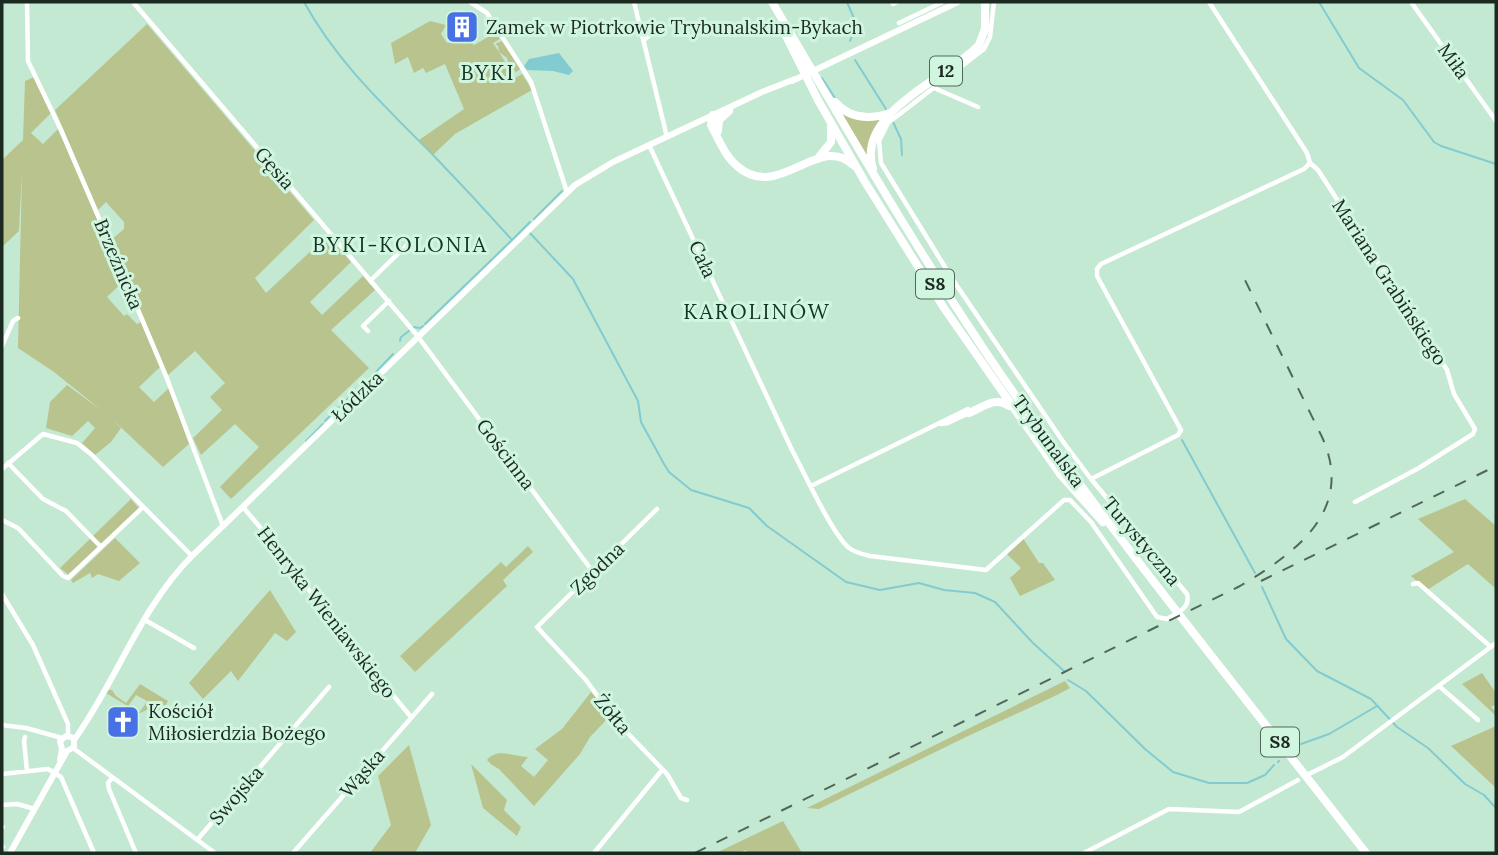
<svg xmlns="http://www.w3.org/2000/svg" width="1498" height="855" viewBox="0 0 1498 855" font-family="Lora,serif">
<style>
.green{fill:#b8c38d}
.water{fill:#82cbd1}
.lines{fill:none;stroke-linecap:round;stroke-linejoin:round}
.stream{stroke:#82cbd1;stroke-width:2}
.minor{stroke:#fff;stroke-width:4.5}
.major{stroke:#fff;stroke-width:6}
.highway{stroke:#fff;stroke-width:8}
.rail{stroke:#52675b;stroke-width:2;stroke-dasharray:12 12;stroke-linecap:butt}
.labels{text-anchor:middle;stroke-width:6;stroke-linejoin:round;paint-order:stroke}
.shield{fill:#d1f6e0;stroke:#52665a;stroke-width:2}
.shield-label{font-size:18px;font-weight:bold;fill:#1b2921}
.poi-label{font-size:19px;fill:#1b2921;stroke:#d1f6e0;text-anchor:start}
.street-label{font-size:19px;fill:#1b2921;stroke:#d1f6e0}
.neighbourhood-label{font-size:21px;letter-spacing:2px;fill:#143424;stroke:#d1f6e0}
</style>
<rect width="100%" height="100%" fill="#c4e9d3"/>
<path class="green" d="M430 21 446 25 441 34 447 43 468 39 474 45 495 33 500 39 493 43 499 52 498 46 495 44 502 41 521 69 516 72 509 67 507 58 499 52 515 78 522 74 532 90 455 134 433 155 419 140 464 109 445 64 426 73 423 68 414 73 408 57 395 64 391 43Z
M147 24 314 220 255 278 266 293 328 235 351 262 310 302 322 315 363 276 375 290 331 330 369 368 231 499 220 487 259 447 235 424 201 455 193 438 222 410 210 397 225 383 195 351 167 376 111 240 124 229V222L106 202 98 210 55 110Z
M34 77 51 113 31 133 43 144 58 129 124 281 107 297 124 316 127 314 137 324 141 322 160 367 139 387 154 402 169 388 189 444 163 467 112 419 121 428 111 442 95 455 82 443 95 428 88 421 72 436 46 428 50 402 67 385 101 410 54 372 18 348 22 171 19 231 2 247V160L23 140 25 81Z
M840 110 884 117C871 131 867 144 870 162Z
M131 499 139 508 69 575 60 568Z
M1465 499 1496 526V589L1468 564 1427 590 1411 576 1454 552 1418 519Z
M115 538 140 563 119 581 98 574 92 578 90 573 73 583 71 580Z
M1023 538 1039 563H1043L1055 580 1020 596 1010 578 1021 568 1007 554Z
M528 546 533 552 503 580 507 586 415 672 400 656 501 562 506 567Z
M270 590 296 632 287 641 275 633 238 681 231 671 203 699 189 683Z
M1482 673 1496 693V704L1491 707 1496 712V716L1462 684Z
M1065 681 1070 688 1057 695 968 736 819 809 807 808Z
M140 684 168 701 161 713 151 708 140 713 135 710 140 712 147 701 136 695 129 705 131 708 106 693 108 690H112L116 696 126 703Z
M591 692 611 715 590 737 580 754 534 806 499 769 492 765 487 760C498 747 514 757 528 757L521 766 534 777 548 760 535 749 562 729Z
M1496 726V788L1451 746Z
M409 745 431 825 415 853H370L391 825 378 776Z
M471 764 507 800 504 810 521 827 517 836 483 808Z
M783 821 802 853H748L746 850 739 853H716Z"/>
<path class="water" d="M559 53 573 71 569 75 553 71 527 70 524 66 529 59Z"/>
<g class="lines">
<path class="stream" d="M304 2C339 65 385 106 435 157 461 184 487 212 512 240L530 222
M847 2 856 23 850 41
M1319 2 1359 68 1403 100 1434 142 1441 146 1496 164
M855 60 886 109
M822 78 835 98
M893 122 901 139 902 155
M534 219 562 191
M529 232 573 279 638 401 641 422 664 464 669 472 691 490 749 508 767 526 846 582 880 590 919 583 944 590 975 593 995 602 1033 643 1064 671
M425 324 511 241
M413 327 420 328 423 326
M400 341 401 337 409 331
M374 374 393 354
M325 421 370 377
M1182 440 1255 573
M306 441 323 424
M1262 587 1286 639 1317 671 1371 699 1397 727 1428 748 1465 784 1484 795 1496 808
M1068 680 1086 691 1145 749 1173 772 1209 783H1247L1265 775 1274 765
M1301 744 1329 734 1377 706
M1296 748 1297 747
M1278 762 1279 761"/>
<path class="minor" d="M27 2 28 61 61 130 117 260 166 376 223 526
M133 2 416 334 593 572
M470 2 487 13 531 82 567 192
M634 2 667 137
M1411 2 1496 121
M893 4 897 2
M899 23 943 2
M644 40 656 30
M934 88 978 107
M649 145 792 450C804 472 832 534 849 548 856 553 862 554 870 556L986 570 1064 500H1070L1091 522 1157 617 1167 619C1177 613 1191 608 1187 594L1091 479 1064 443 953 280 881 163 879 141 888 123 984 49 990 37 994 2
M1310 163 1318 170 1447 370 1454 394 1475 429 1473 434 1419 468 1355 502
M371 280 410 242
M368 331 363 326 389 301
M2 346 13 321 18 318
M941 424 948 423 969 413
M8 463 43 499 66 511 101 547
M2 469 43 434 77 443 92 455 192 556
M1091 479 1178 435 1181 430 1097 276V269L1101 264 1304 169 1310 163 1307 153 1209 2
M811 486 968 409
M243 507 295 569 321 608 411 717
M657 509 537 627 586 680 615 720 667 774 681 798 687 800
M2 520 18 528 63 576 68 578 143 507
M1413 584 1418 583 1491 647
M2 594 33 645 68 724V736
M145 620 194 648
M1439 686 1478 720
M2 725 26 728 62 738
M25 737 24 741 27 771
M73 748 215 853
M2 774 48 769 61 777 94 853
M1309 774 1343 757 1496 643
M112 778 108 783 109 789 136 853
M2 805 17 804 35 809
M2 827H3
M197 840 329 687
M2 846 3 847
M293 853 432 694
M594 853 662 770
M1084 853 1169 809 1239 812 1298 780"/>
<path class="major" d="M792 81 958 2
M60 760 62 749 60 741 66 736 71 737
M10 853 67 751 74 747V740C116 682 140 608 192 556L575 185 613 162 762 92 795 79"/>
<path class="highway" d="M772 2C847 129 920 257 1004 379 1118 542 1244 696 1366 853
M785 34 818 100 865 182 944 308 1060 474 1103 522
M835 102C850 119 869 120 890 113
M713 115 711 125C718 138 725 156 737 166 778 203 819 132 853 165
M718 131 719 120 729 111
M819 157 831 142V126
M873 169C855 112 946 80 979 45L985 29V2
M969 413C983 407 996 396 1009 406"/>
<path class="rail" d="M1261 581 1496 466
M695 853 1240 586C1297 552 1355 510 1322 437L1244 278"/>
</g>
<defs>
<symbol id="building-square" viewBox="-11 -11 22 22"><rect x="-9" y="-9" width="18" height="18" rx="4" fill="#4871e4" stroke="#d1f6e0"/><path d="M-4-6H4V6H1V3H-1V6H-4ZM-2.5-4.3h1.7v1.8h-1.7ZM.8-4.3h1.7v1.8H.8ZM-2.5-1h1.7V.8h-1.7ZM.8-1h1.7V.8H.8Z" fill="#fff"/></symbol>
<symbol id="church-square" viewBox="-11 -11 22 22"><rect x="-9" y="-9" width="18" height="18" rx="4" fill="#4871e4" stroke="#d1f6e0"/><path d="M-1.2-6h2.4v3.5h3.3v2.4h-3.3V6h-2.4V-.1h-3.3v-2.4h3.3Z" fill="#fff"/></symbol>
</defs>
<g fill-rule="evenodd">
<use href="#building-square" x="443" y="8" width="38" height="38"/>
<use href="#church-square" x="104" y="703" width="38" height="38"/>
</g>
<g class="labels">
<g class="shield">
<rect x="930" y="56.5" width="32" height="29" rx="5"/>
<rect x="916" y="269.5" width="38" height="29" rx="5"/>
<rect x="1261" y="727.5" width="38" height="29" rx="5"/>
</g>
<g class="shield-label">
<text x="946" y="77">12</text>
<text x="935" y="290">S8</text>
<text x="1280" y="748">S8</text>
</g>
<g class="poi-label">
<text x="486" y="34">Zamek w Piotrkowie Trybunalskim-Bykach</text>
<text x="148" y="718">Kościół<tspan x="148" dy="22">Miłosierdzia Bożego</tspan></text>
</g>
<g class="street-label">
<text transform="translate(1454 61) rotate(54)" y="7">Miła</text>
<text transform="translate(275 168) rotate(49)" y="7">Gęsia</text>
<text transform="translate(703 259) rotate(65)" y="7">Cała</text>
<text transform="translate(119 264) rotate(67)" y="7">Brzeźnicka</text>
<text transform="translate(1390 282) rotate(57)" y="7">Mariana Grabińskiego</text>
<text transform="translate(357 396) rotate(-44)" y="7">Łódzka</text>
<text transform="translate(1049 441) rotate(54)" y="7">Trybunalska</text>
<text transform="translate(506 454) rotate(53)" y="7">Gościnna</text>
<text transform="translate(1142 541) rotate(50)" y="7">Turystyczna</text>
<text transform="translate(597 568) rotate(-44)" y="7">Zgodna</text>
<text transform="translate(327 612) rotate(52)" y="7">Henryka Wieniawskiego</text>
<text transform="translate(613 714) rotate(50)" y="7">Żółta</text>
<text transform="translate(362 773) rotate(-49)" y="7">Wąska</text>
<text transform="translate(236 795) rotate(-49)" y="7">Swojska</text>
</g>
<g class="neighbourhood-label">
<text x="488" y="80">BYKI</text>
<text x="400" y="252">BYKI-KOLONIA</text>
<text x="757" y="319">KAROLINÓW</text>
</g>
</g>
<rect width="1498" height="855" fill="none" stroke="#1b2921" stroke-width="7"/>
</svg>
